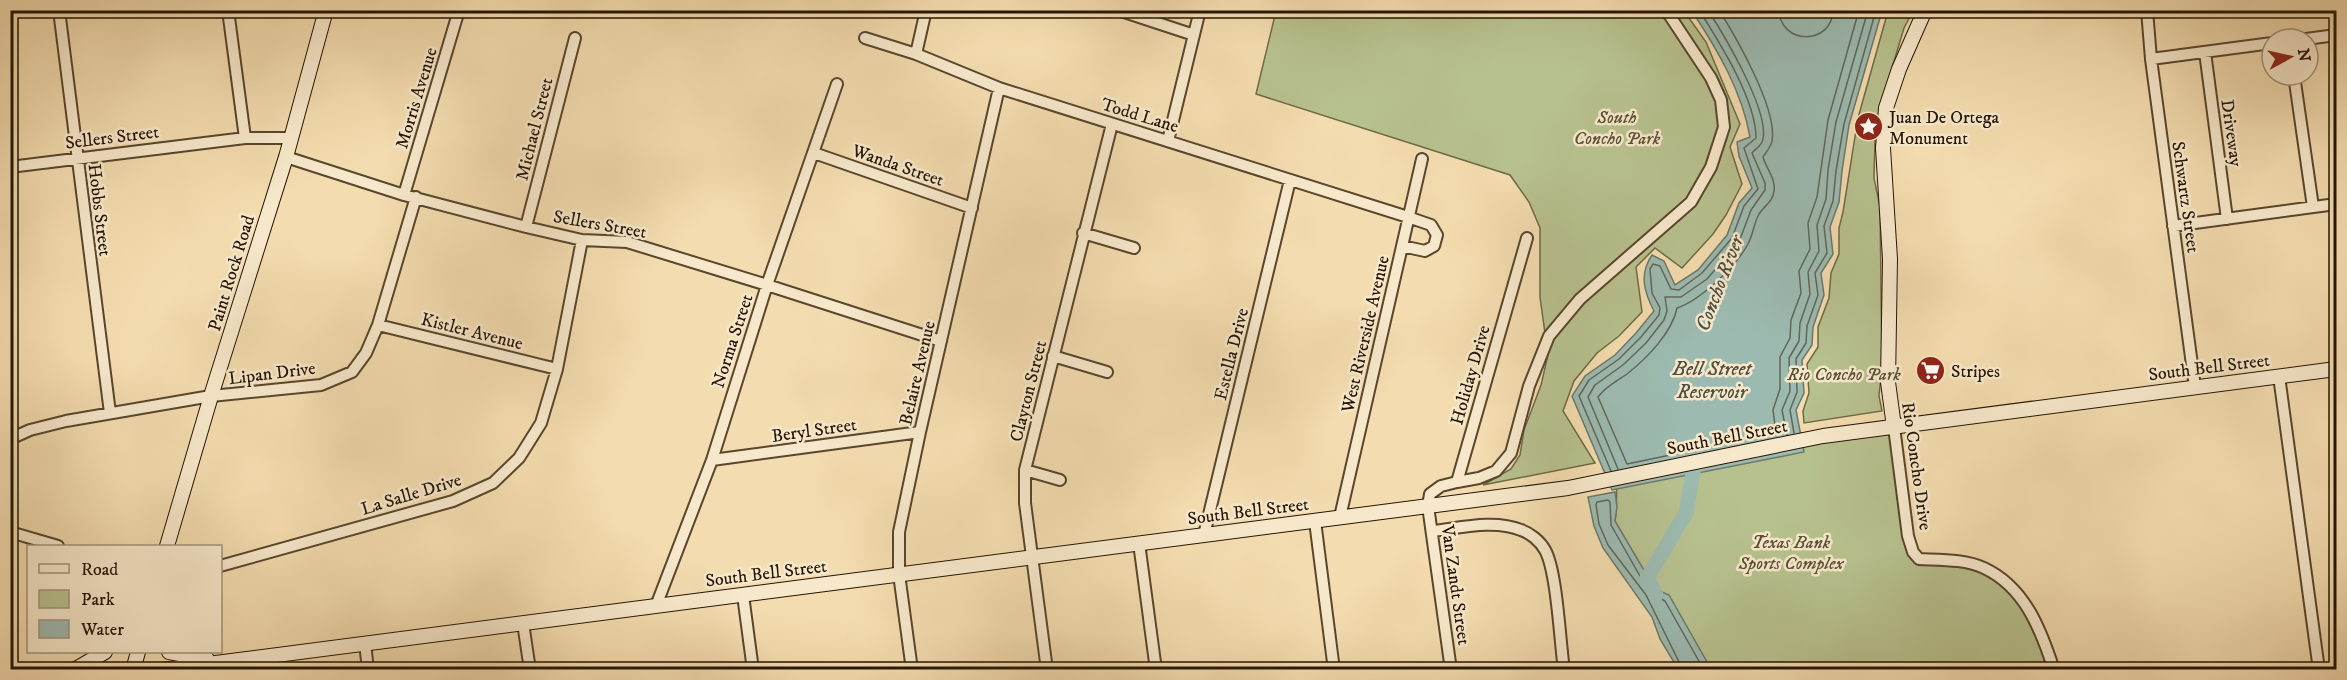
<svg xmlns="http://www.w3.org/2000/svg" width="2347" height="680" viewBox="0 0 2347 680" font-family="'IM FELL DW Pica',serif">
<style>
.green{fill:#b7c18e;stroke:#6e6a48;stroke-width:1.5}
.water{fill:#9cbab0;stroke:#6c786a;stroke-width:1.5}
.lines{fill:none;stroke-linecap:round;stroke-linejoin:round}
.shore{stroke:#606759;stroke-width:1.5}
.river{stroke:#9cbab0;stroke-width:15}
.street-casing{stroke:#58462d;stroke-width:14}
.secondary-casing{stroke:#251402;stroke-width:16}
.street{stroke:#f7e8cb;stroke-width:10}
.secondary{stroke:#f7e8cb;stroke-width:14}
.labels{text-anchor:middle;stroke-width:5;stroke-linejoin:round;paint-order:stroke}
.street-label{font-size:18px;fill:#251402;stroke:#f7e8cb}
.park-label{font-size:18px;font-style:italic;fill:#585133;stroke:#f7e8cb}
.poi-label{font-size:18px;fill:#251402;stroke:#f7e8cb;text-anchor:start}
.water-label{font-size:20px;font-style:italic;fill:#4f4e3f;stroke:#f7e8cb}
</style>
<rect width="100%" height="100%" fill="#f3dcaf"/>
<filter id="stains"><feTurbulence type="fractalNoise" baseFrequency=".00333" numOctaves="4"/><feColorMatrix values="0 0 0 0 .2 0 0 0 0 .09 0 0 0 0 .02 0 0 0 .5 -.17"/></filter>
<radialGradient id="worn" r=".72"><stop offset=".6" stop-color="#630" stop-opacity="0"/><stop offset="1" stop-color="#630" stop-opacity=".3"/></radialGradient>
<path class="green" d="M1276 11H1684L1706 42 1740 124 1730 147 1742 184 1726 215 1713 234 1682 268 1655 248 1636 267 1642 312 1619 336 1597 353 1574 381 1563 411 1595 463 1483 485 1511 469 1520 455 1524 430 1541 385 1548 355 1540 297V228L1529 202 1510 175 1256 94Z
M1888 11H1913L1904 28 1885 91 1875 140 1874 178 1880 207 1882 366 1879 396 1882 411 1804 423 1803 411 1809 393 1807 364 1818 347V327L1829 298 1831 273 1839 254V228L1843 212 1858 118Z
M1894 427 1913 552 1983 568 2028 607 2054 669H1697L1615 521C1618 503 1616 485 1616 466Z"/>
<path class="water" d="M1797 10 1808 16 1812 11H1882L1849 125 1842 171 1839 202 1830 227 1833 254 1821 273 1824 295 1813 327 1812 345 1802 360 1804 393 1796 410 1804 452 1612 490 1572 396 1585 376 1615 355 1636 333 1654 311C1644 292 1639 274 1652 255L1664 261 1675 285 1698 270 1727 235 1739 203 1752 188 1739 156 1737 142 1750 137C1742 91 1717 49 1692 11Z
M1615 492 1617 507 1615 521 1655 589 1669 595 1711 669H1678L1660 639 1652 617 1603 548 1594 526 1588 497Z"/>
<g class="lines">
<path class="shore" d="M1719 10C1736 37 1778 110 1772 141 1771 147 1766 152 1763 157 1766 168 1776 179 1774 191 1773 202 1764 206 1759 214 1754 223 1753 235 1748 244 1736 266 1701 300 1677 308 1672 333 1647 358 1627 374 1617 381 1605 387 1598 397L1627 464 1776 433 1773 410 1780 389V357L1790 338 1791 320 1801 293 1799 271 1810 249 1808 223 1817 197 1828 120 1859 10
M1779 10C1780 45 1832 46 1833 10
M1794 433 1790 410 1797 392 1796 359 1806 343 1807 326 1818 295 1815 273 1827 253 1824 226 1833 201 1836 171 1844 124 1876 10
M1787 435 1782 410 1790 391 1789 358 1799 341 1800 323 1810 294 1808 272 1819 251 1817 225 1826 199 1828 170 1836 122 1868 10
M1618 469 1588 397 1595 385 1623 365 1646 343 1664 320 1667 311 1665 297H1681L1707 279 1739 242 1751 210 1765 190V183L1752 153C1756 148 1762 146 1763 139 1769 110 1724 35 1708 10
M1611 471 1579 396 1589 380 1619 359 1641 337 1659 315 1660 308 1652 293 1650 269 1653 264 1660 266 1671 289 1679 290 1702 273 1732 238 1744 206 1758 189 1744 148 1756 138C1756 100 1720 43 1699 10
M1683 670 1646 595 1608 545 1599 524 1596 505 1597 502 1608 500 1610 502 1611 525 1649 592 1665 601 1704 670"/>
<path class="river" d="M1656 595 1647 578 1686 513 1696 455"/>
<defs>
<path id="street" d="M59 10 110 413
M228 10 245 138
M1118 10 1194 35
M2147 10 2151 59 2195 387
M865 38 916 54 999 88 1408 217 1431 225 1437 235 1434 246 1425 251 1402 246
M2306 39 2336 35
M2205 52 2227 219
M916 54 926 10
M2151 59 2272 43
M2294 75 2313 207
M1168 141 1200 10
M814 153 972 208
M286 157 404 195 526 227 582 240 627 242 767 285 941 341
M10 167 245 138H290
M404 195 459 10
M2173 226 2336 204
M526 227 575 38
M1083 233 1134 248
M378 325 557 369
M1053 356 1107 372
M2279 376 2319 670
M1894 427 1908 536 1913 552 1919 559C1940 560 1965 559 1984 568 2025 587 2041 630 2054 670
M10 439 30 430 66 421 211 396 321 385 352 372 366 353 378 325 416 197
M712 460 920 432
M1025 470 1060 480
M1457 482 1479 478 1496 471 1511 453 1529 386 1549 336 1580 299 1691 202 1711 167 1724 127 1721 100 1711 78 1666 10
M1340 517 1422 159
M1315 521 1334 670
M1433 531C1460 528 1494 519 1521 530 1530 533 1540 541 1545 550 1557 571 1560 643 1564 670
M10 532 58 546
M1204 535 1290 180
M1139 543 1156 670
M220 566 453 501 493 483 519 458 541 423 557 369 582 240
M743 595 753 670
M656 606 712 460 767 285 837 84
M523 623 530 670
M365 643 368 670
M912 670 899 574V532L920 432 999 88
M1047 670 1025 503V470L1112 124
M1451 670 1428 506 1430 494 1441 486 1457 482 1527 238"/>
<path id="secondary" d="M1894 427 1888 382 1890 259 1883 148 1886 108 1899 69 1925 10
M167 546 211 396 286 157 326 10
M169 652 207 659
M74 670 105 652
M133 670 138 652
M161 670 1568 488 1823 436 2336 369"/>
</defs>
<use href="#street" class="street-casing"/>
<use href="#secondary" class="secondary-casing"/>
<use href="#street" class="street"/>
<use href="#secondary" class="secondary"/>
</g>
<defs>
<symbol id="sight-disc" viewBox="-11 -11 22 22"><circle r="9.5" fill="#8f2418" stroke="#f7e8cb"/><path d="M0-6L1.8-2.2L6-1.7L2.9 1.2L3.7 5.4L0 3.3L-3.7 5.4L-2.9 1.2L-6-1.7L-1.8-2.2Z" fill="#fff"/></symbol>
<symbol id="supermarket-disc" viewBox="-11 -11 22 22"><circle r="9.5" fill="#8f2418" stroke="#f7e8cb"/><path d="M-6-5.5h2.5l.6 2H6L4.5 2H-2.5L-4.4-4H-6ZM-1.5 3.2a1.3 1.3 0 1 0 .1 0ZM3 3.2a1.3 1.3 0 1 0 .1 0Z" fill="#fff"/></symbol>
</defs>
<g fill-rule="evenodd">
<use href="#sight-disc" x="1852" y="110" width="33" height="33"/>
<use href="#supermarket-disc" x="1914" y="354" width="33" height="33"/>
</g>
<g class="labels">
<g class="street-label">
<text transform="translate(416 98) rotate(-73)" y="6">Morris Avenue</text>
<text transform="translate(1140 115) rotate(17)" y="6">Todd Lane</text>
<text transform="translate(534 129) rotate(-76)" y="6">Michael Street</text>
<text transform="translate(2232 133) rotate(82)" y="6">Driveway</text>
<text transform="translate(112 137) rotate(-7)" y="6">Sellers Street</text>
<text transform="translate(898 165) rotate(19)" y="6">Wanda Street</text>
<text transform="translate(2186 197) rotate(82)" y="6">Schwartz Street</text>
<text transform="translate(100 210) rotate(83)" y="6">Hobbs Street</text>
<text transform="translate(600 224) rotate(10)" y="6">Sellers Street</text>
<text transform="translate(231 273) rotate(-73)" y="6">Paint Rock Road</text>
<text transform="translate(472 331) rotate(14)" y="6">Kistler Avenue</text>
<text transform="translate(1365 334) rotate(-77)" y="6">West Riverside Avenue</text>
<text transform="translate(732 341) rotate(-72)" y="6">Norma Street</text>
<text transform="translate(1231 354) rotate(-76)" y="6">Estella Drive</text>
<text transform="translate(2209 367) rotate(-7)" y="6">South Bell Street</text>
<text transform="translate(272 373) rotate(-7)" y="6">Lipan Drive</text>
<text transform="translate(917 373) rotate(-77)" y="6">Belaire Avenue</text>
<text transform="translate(1470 375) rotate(-74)" y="6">Holiday Drive</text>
<text transform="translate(1028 391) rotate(-76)" y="6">Clayton Street</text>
<text transform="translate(814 430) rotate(-8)" y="6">Beryl Street</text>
<text transform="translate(1727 437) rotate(-11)" y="6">South Bell Street</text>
<text transform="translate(1917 466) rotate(82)" y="6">Rio Concho Drive</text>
<text transform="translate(411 494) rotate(-17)" y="6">La Salle Drive</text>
<text transform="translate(1248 511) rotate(-7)" y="6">South Bell Street</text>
<text transform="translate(766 573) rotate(-7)" y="6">South Bell Street</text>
<text transform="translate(1456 585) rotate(82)" y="6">Van Zandt Street</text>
</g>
<g class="park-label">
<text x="1617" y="123">South<tspan x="1617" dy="21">Concho Park</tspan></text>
<text x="1844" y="380">Rio Concho Park</text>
<text x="1791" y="548">Texas Bank<tspan x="1791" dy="21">Sports Complex</tspan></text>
</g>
<g class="poi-label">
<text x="1889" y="123">Juan De Ortega<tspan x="1889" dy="21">Monument</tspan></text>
<text x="1951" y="377">Stripes</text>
</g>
<g class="water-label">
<text transform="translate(1719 283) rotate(-69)" y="7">Concho River</text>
<text x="1712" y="375">Bell Street<tspan x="1712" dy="23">Reservoir</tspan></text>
</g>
</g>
<rect width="2347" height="680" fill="none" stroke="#f3dcaf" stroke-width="36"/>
<rect x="12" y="12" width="2323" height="656" fill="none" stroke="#251402" stroke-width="3"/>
<rect x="18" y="18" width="2311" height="644" fill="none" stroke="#251402" stroke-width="1.5"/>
<rect x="27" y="545" width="195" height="108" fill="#f7e8cb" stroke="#a3937b" stroke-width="1.5"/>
<rect x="39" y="564" width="30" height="9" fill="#f7e8cb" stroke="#a3937b" stroke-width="1.5"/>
<text x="81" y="575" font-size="18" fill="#251402">Road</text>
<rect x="39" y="590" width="30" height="18" fill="#b7c18e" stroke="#a3937b" stroke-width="1.5"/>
<text x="81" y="605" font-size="18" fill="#251402">Park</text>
<rect x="39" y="620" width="30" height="18" fill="#9cbab0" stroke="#a3937b" stroke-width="1.5"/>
<text x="81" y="635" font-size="18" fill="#251402">Water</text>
<g transform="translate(2290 57) rotate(82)"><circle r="28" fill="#f7e8cb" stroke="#a3937b" stroke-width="1.5"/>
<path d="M0-4.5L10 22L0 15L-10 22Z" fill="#8f2418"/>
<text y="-9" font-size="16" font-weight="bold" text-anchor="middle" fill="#251402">N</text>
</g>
<rect width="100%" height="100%" filter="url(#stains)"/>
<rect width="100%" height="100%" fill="url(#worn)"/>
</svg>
